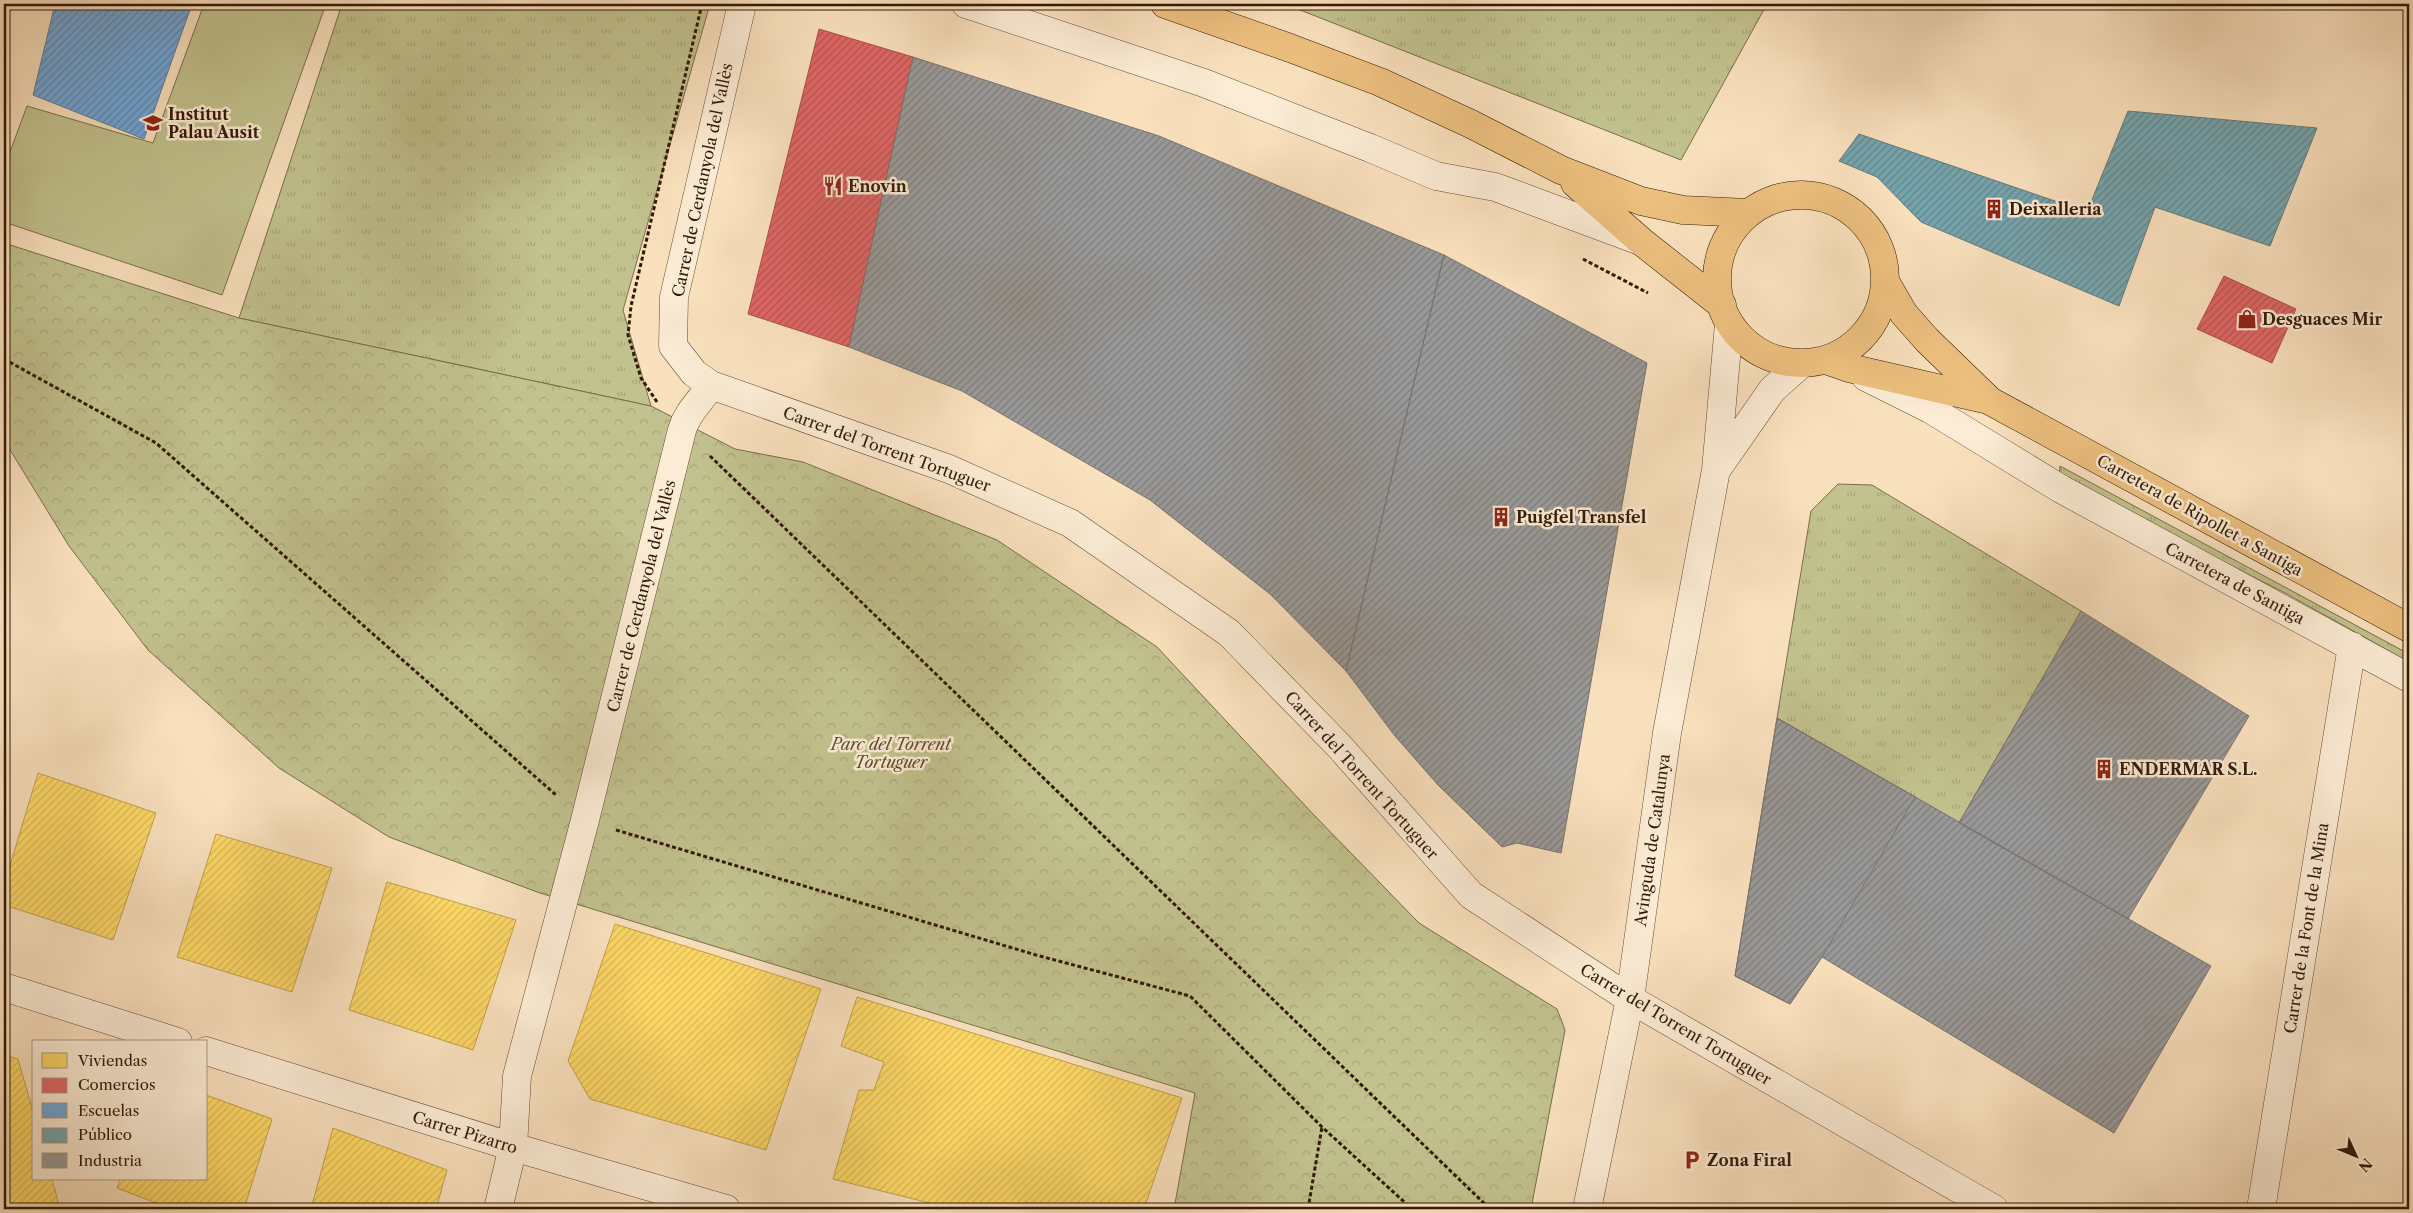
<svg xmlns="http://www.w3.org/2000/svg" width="2413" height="1213" viewBox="0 0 2413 1213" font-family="'Libre Caslon Text',serif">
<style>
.grass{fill:url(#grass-tufts);stroke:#7a6e4a}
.forest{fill:url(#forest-crowns);stroke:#7a6e4a}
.pitch{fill:#c2c28e;stroke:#7a6e4a}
.homes{fill:url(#homes-hatch);stroke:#c29f49}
.shops{fill:url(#shops-hatch);stroke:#ac4f49}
.schools{fill:url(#schools-hatch);stroke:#5d7d9c}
.public{fill:url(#public-hatch);stroke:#627b7c}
.industry{fill:url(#industry-hatch);stroke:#7a736d}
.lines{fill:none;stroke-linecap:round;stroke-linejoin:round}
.minor-casing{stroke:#654b33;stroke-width:29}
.major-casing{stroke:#331905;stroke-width:29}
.path{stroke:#331905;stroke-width:3;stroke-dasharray:4 2.5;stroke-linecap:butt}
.minor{stroke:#fcecd5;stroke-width:28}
.major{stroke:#edc07f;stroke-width:28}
.labels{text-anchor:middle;stroke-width:5;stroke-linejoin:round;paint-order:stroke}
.poi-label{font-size:16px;font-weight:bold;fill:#331905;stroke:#fcecd5;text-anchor:start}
.street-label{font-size:16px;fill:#331905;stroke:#fcecd5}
.park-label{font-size:16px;font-style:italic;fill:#5e4c2e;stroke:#fcecd5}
</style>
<defs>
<pattern id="grass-tufts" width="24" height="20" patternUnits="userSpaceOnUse" patternTransform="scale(1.25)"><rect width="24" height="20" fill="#c2c28e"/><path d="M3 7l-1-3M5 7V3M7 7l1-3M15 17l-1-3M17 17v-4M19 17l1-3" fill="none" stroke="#a7a679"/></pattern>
<pattern id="forest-crowns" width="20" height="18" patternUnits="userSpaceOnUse" patternTransform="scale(1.25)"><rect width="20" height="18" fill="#c2c28e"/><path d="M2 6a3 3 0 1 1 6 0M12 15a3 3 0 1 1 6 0" fill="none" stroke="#a7a679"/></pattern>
<pattern id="homes-hatch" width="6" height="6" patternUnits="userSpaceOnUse" patternTransform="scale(1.25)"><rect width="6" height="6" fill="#ffd966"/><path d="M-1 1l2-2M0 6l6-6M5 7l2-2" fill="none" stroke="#dbba57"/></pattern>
<pattern id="shops-hatch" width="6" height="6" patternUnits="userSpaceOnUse" patternTransform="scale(1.25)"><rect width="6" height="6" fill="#e06666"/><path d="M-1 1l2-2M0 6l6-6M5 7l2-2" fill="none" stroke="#b65352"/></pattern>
<pattern id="schools-hatch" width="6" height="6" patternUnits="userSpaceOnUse" patternTransform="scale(1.25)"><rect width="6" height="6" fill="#6fa8dc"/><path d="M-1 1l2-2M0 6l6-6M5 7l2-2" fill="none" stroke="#5c88b0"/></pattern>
<pattern id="public-hatch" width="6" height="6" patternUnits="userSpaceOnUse" patternTransform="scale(1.25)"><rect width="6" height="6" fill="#76a5af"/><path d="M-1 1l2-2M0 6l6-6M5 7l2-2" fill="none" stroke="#61868c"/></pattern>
<pattern id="industry-hatch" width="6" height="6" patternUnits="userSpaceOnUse" patternTransform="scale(1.25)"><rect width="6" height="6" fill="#999"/><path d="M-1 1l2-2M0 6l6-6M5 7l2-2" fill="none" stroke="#7d7c7b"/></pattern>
</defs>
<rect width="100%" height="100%" fill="#fae1be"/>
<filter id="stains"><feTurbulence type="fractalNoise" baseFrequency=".004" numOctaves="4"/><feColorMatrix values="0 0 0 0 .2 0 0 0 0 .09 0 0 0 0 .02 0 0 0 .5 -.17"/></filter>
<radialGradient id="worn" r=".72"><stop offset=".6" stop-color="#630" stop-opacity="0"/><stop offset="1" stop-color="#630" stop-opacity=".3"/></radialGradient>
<path class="grass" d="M342 4H710L623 310 651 406 239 318Z
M1285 4H1767L1681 160Z
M2060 466 2409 654V662L2285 593 2059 478Z
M1838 484 1872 485 2081 611 1959 823 1777 718 1811 511Z"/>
<path class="forest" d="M4 243 239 318 651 406 735 449 803 462 997 540 1157 647 1313 814 1419 923 1557 1009 1565 1030 1531 1209H1174L1195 1093 540 893 389 837 279 768 148 650 69 546 4 440Z"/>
<path class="pitch" d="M204 4H326L222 295 4 222V168L27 106 153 143Z"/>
<path class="homes" d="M38 773 156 813 113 940 4 905V885Z
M216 834 332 868 292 992 177 957Z
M387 882 516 920 473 1050 349 1010Z
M615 924 821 989 766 1150 590 1099 568 1061Z
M857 997 1182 1098 1144 1209H954L833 1179 859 1090H874L884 1062 841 1046Z
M4 1055 18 1059 34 1115V1179H52L60 1209H4Z
M206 1095 272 1119 244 1209H171L117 1188 120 1179H206Z
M333 1128 447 1170 436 1209H311Z"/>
<path class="shops" d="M819 29 913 57 849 347 748 314Z
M2224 276 2296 309 2272 363 2197 329Z"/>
<path class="schools" d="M55 4H192L144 139 33 95Z"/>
<path class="public" d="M2128 111 2317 128 2270 246 2155 207 2119 306 1921 222 1877 177 1839 161 1859 134 2087 212Z"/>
<path class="industry" d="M913 57 1159 136 1444 255 1346 671 1270 594 1150 500 962 391 849 347Z
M1444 255 1647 363 1561 853 1517 843 1502 847 1438 785 1395 736 1346 671Z
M2081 611 2249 716 2128 919 1959 823Z
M1777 718 2211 966 2114 1133 1822 957 1790 1004 1735 976Z
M1777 718 1915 797 1822 957 1790 1004 1735 976Z"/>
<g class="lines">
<defs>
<path id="minor" d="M742 4 674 297 673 346 694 373 711 385 949 469 1070 523 1229 633 1340 747 1471 895 1630 999 1994 1209
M966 4 1204 83 1370 148 1436 176 1495 187 1640 241
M1866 377 1930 409 2061 489 2409 678
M1717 469 1772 390 1801 364
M4 987 178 1042
M206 1051 513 1147 726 1209
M498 1209 513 1147 517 1076 585 820 682 430C687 412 701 401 711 385
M1587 1209 1630 999 1667 733 1716 470 1729 324
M2261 1209 2352 646"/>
<path id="major" d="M1165 4 1290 48 1380 82 1471 124 1561 170 1641 201 1683 210 1749 213
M1575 183 1642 242 1722 305
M1717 279a84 84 0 1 1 168 0a84 84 0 1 1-168 0Z
M1886 283 1904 314 1927 340 1990 401 2409 628
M1826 360 1849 368 1989 400"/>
</defs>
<use href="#minor" class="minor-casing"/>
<use href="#major" class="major-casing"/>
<path class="path" d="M1583 259 1648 293
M4 359 156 443 556 795
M657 402 641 378 628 335 631 306 702 4
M710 456 1490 1209
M616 830 1036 955 1190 996 1322 1127 1412 1209
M1308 1209 1322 1127"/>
<use href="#minor" class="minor"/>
<use href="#major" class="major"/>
</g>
<defs>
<symbol id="school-bare" viewBox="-9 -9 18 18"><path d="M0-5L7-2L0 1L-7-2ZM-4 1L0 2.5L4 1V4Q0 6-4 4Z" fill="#8f2418" stroke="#fcecd5" stroke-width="2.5" paint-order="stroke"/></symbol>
<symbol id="restaurant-bare" viewBox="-9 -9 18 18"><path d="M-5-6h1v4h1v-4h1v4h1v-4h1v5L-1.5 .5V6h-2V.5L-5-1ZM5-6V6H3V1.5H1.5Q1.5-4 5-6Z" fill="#8f2418" stroke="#fcecd5" stroke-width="2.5" paint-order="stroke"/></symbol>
<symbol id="building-bare" viewBox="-9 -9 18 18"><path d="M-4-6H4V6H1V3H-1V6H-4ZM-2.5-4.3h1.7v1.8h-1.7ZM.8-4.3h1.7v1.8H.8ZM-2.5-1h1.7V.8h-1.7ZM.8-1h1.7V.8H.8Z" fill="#8f2418" stroke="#fcecd5" stroke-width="2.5" paint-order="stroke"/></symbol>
<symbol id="shop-bare" viewBox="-9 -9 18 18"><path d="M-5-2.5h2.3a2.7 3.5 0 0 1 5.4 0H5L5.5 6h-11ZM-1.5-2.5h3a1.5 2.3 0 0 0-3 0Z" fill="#8f2418" stroke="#fcecd5" stroke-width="2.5" paint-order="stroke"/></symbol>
<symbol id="parking-bare" viewBox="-9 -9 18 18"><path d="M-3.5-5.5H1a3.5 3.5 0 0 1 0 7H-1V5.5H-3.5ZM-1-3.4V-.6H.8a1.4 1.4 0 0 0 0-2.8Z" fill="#8f2418" stroke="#fcecd5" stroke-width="2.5" paint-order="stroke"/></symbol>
</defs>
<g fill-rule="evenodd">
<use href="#school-bare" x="139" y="109" width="28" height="28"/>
<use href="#restaurant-bare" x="819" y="172" width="28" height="28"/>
<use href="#building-bare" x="1980" y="195" width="28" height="28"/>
<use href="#shop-bare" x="2233" y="305" width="28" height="28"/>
<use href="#building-bare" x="1487" y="503" width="28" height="28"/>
<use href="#building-bare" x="2090" y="755" width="28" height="28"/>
<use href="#parking-bare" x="1678" y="1146" width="28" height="28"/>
</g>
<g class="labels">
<g class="poi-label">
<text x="168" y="120">Institut<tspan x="168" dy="18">Palau Ausit</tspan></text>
<text x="848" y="192">Enovin</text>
<text x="2009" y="215">Deixalleria</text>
<text x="2262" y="325">Desguaces Mir</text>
<text x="1516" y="523">Puigfel Transfel</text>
<text x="2119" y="775">ENDERMAR S.L.</text>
<text x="1707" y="1166">Zona Firal</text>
</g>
<g class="street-label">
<text transform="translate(702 180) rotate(-78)" y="6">Carrer de Cerdanyola del Vallès</text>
<text transform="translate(887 449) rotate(20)" y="6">Carrer del Torrent Tortuguer</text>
<text transform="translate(2200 515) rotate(29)" y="6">Carretera de Ripollet a Santiga</text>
<text transform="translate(2235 583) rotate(28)" y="6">Carretera de Santiga</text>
<text transform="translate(641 596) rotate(-76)" y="6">Carrer de Cerdanyola del Vallès</text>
<text transform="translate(1362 775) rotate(48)" y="6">Carrer del Torrent Tortuguer</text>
<text transform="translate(1652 840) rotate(-82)" y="6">Avinguda de Catalunya</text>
<text transform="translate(2306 928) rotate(-81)" y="6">Carrer de la Font de la Mina</text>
<text transform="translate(1676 1024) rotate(31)" y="6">Carrer del Torrent Tortuguer</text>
<text transform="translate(465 1132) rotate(17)" y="6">Carrer Pizarro</text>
</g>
<g class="park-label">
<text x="891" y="750">Parc del Torrent<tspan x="891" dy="18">Tortuguer</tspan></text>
</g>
</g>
<rect width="2413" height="1213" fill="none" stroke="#fae1be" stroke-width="20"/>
<rect x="5" y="5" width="2403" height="1203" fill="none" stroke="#331905" stroke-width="2.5"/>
<rect x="10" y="10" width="2393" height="1193" fill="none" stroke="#331905"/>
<rect x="32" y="1040" width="175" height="140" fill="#fcecd5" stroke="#ac9882"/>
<rect x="42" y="1053" width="25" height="15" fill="#ffd966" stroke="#ac9882"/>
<text x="78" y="1066" font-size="15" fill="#331905">Viviendas</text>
<rect x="42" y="1078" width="25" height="15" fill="#e06666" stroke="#ac9882"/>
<text x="78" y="1090" font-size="15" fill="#331905">Comercios</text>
<rect x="42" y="1103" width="25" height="15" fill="#6fa8dc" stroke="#ac9882"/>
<text x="78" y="1116" font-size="15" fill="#331905">Escuelas</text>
<rect x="42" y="1128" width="25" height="15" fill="#76a5af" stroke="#ac9882"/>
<text x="78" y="1140" font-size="15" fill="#331905">Público</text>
<rect x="42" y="1153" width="25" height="15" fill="#999999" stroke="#ac9882"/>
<text x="78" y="1166" font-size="15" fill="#331905">Industria</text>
<g transform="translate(2356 1156) rotate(134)" stroke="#fcecd5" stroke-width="4" paint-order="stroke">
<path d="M0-4L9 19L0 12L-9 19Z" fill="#331905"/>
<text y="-8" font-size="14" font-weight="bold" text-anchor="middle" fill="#331905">N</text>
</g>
<rect width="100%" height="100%" filter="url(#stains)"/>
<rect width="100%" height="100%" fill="url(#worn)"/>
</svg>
